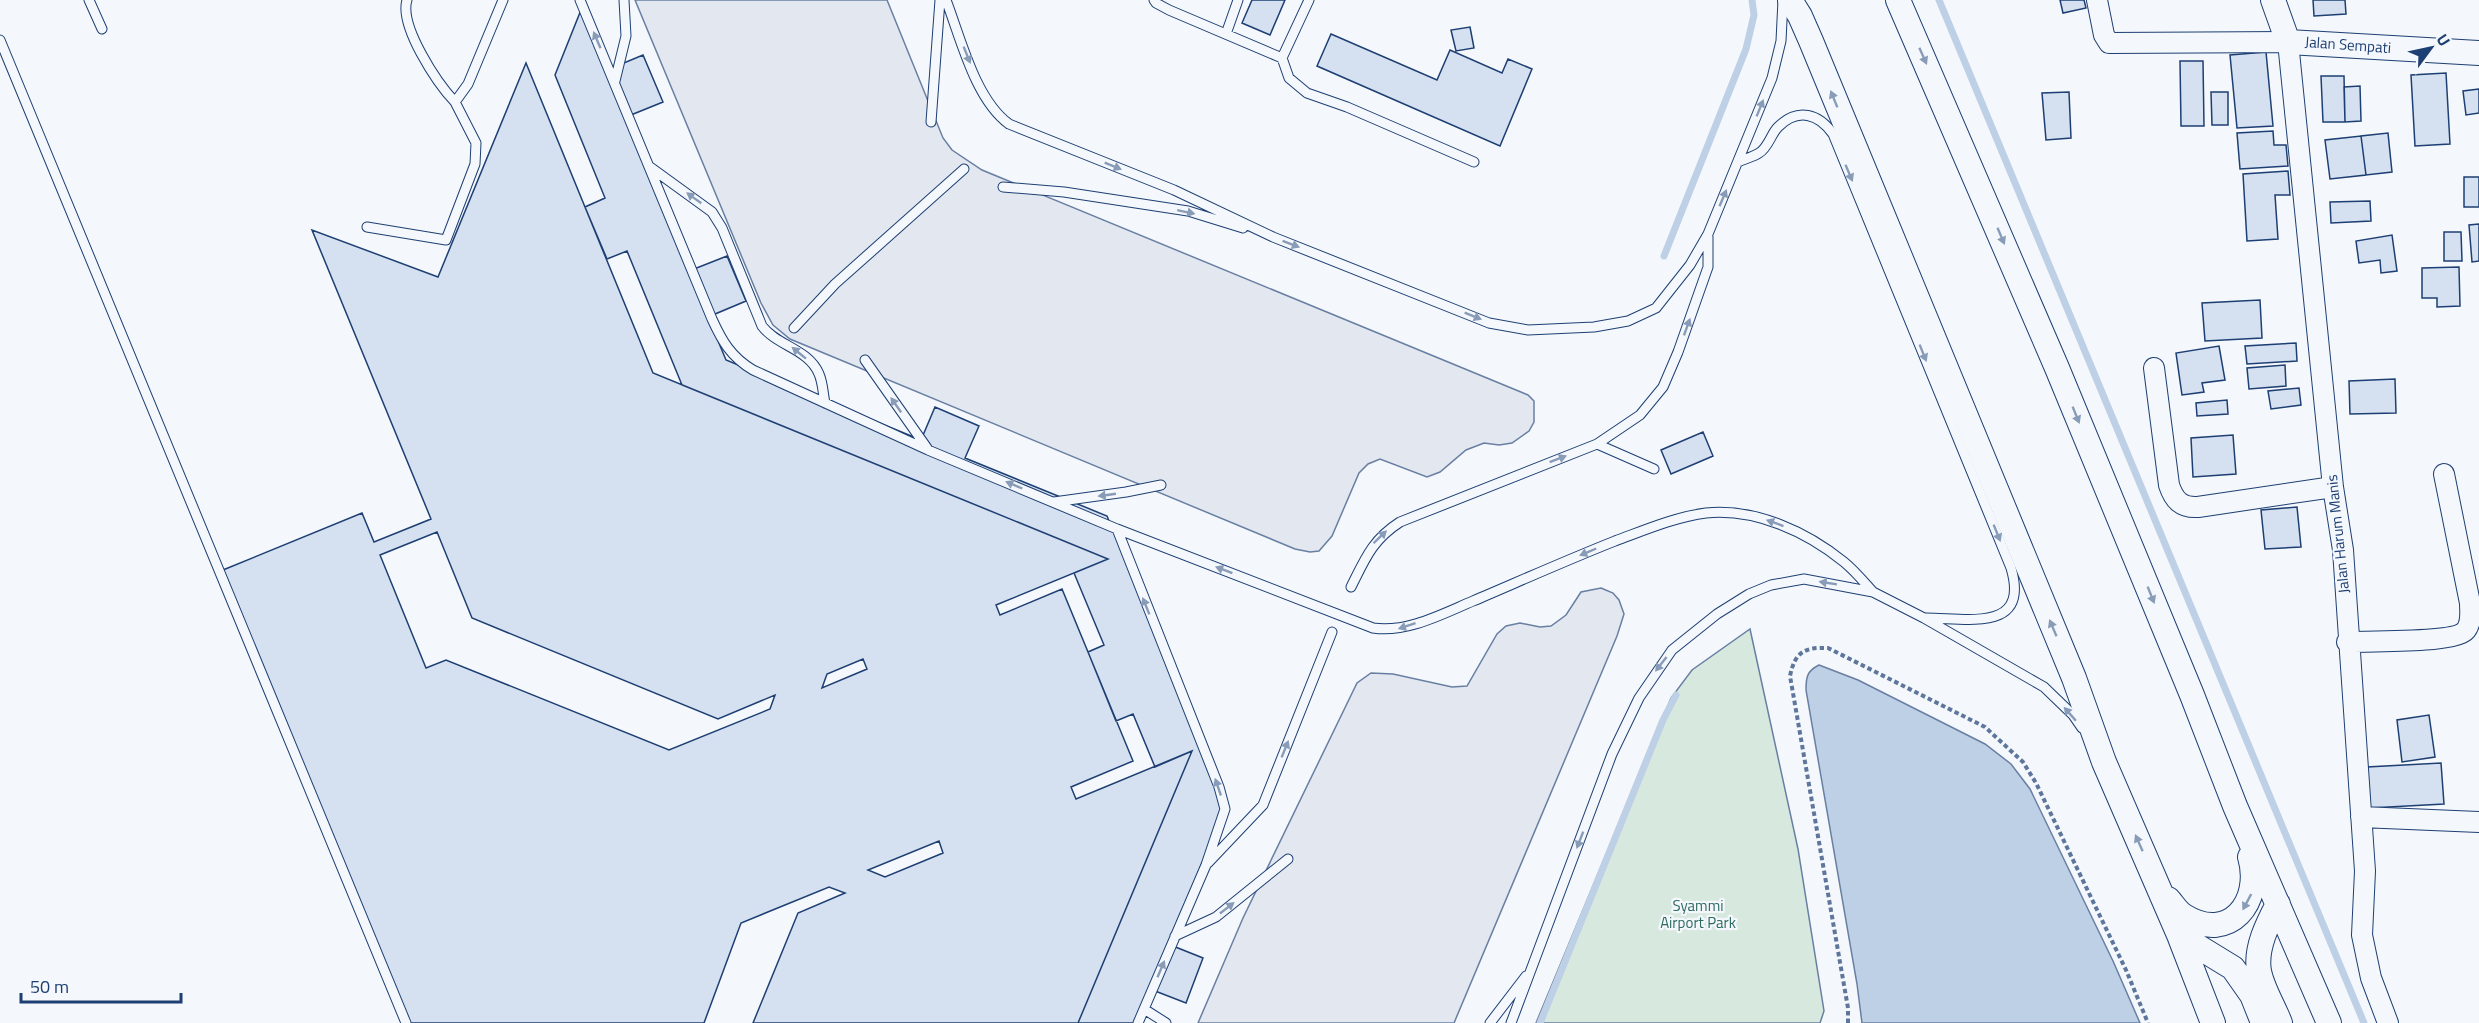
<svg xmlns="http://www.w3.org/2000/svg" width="2479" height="1023" viewBox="0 0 2479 1023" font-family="'Titillium Web',sans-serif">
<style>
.green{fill:#d7e8df;stroke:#687fa3;stroke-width:1.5}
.parking{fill:#e3e8f0;stroke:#687fa3;stroke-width:1.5}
.water{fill:#bed0e5;stroke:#687fa3;stroke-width:1.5}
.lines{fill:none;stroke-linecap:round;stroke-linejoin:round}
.stream{stroke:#bed0e5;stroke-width:7}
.building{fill:#d5e0f0;stroke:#1d3f73;stroke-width:1.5;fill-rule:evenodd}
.service-casing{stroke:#1d3f73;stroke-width:11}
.minor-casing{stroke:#1d3f73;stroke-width:22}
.tertiary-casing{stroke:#1d3f73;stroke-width:26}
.path{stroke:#5e769c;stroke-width:4;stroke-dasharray:4.5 3;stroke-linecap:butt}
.service{stroke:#f4f7fb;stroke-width:9}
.minor{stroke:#f4f7fb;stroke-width:20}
.tertiary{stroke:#f4f7fb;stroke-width:24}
.oneway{fill:#889bb7}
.labels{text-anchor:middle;stroke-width:4.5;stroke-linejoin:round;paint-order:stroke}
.street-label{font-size:15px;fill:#1d3f73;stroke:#f4f7fb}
.park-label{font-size:15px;fill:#2c6c60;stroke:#f4f7fb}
</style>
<rect width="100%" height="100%" fill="#f4f7fb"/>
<path class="green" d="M1750 629 1798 849 1824 1011 1820 1023H1536L1671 698 1692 670Z"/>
<path class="parking" d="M635 0H887L943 138 952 150 982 170 1528 395 1534 401V422L1529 431 1512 443 1499 445 1484 443 1466 450 1440 472 1427 477 1380 459 1368 464 1359 473 1332 536 1319 551 1310 552 1295 549 790 339 773 325 761 303Z
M1601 588 1613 593 1619 600 1624 614 1617 636 1454 1023H1198L1243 918 1357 683 1371 673 1393 674 1452 687 1467 686 1497 634 1506 626 1520 623 1540 627 1551 626 1566 615 1581 592Z"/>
<path class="water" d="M1819 665 1858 680 1985 744 2011 764 2030 789 2113 961 2140 1023H1862L1857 984 1806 690C1806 677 1807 671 1819 665Z"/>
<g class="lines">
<path class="stream" d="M1939 0 2364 1023
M1664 256 1746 49 1754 15 1752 0
M1540 1023 1663 720 1676 695"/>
</g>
<path class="building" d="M1252 0H1285L1270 35 1242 23Z
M2060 0H2084L2086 8 2063 13Z
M2313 0H2345L2346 14 2314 16Z
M581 10 607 70 643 55 663 102 626 117 689 271 727 256 746 301 708 317 726 360 921 440 935 407 979 426 965 458 1107 516 1226 806 1168 944 1203 958 1186 1003 1150 989 1136 1023H1078L1192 751 1155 767 1133 714 1116 721 1088 652 1104 645 1074 573 1108 559 682 385 627 251 607 259 585 207 605 198 555 75Z
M1470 27 1474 48 1456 51 1451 30Z
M1331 34 1437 80 1450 50 1502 73 1508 59 1532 69 1500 146 1317 66Z
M2266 52 2273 126 2237 128 2230 55Z
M2180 61H2203L2204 126H2181Z
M526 63 653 373 1108 559 996 605 1000 615 1062 589 1133 761 1071 787 1076 799 1192 751 1078 1023H753L798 913 845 893 829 887 741 923 704 1023H410L223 570 362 513 374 542 431 519 312 230 438 277ZM437 532 472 618 718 719 775 695 770 709 669 750 446 660 426 668 380 555ZM863 659 867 669 822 688 827 674ZM939 841 943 853 885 877 868 870Z
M2446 73 2450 144 2415 146 2411 75Z
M2321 76H2344L2345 122H2323Z
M2360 86 2361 121 2345 122 2344 87Z
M2479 89V113L2466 115 2463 91Z
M2069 92 2071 138 2046 140 2042 93Z
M2211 92H2228V125H2212Z
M2273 131 2274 145H2286L2288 166 2240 169 2237 133Z
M2388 133 2392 172 2366 175 2361 136Z
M2361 136 2366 175 2330 179 2325 140Z
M2288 171 2290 195H2275L2278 239 2247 241 2243 174Z
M2464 177H2479V207H2464Z
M2370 201 2371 221 2331 223 2330 202Z
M2479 224V261L2472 262 2469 225Z
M2444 232H2461L2462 261H2444Z
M2392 235 2397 271 2381 273 2380 260 2359 263 2356 241Z
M2459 267 2460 306 2437 307V298H2422V268Z
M2260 300 2262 338 2205 341 2202 303Z
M2296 343 2297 361 2247 364 2245 346Z
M2219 346 2225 380 2202 383 2204 392 2182 395 2176 353Z
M2285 365 2286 386 2249 389 2247 368Z
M2395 379 2396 413 2350 414 2349 381Z
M2299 388 2301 405 2271 409 2268 391Z
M2227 400 2228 414 2197 416 2196 403Z
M1703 432 1713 456 1671 474 1661 450Z
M2233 435 2236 474 2193 477 2191 438Z
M2297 507 2301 547 2265 549 2261 510Z
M2429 715 2435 757 2402 762 2397 720Z
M2441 763 2444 804 2370 808 2367 767Z"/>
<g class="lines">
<defs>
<path id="service" d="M89 0 102 29
M407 0C399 26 437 83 455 102L468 84 503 0
M580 0 712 319C722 341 731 357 753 370L928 450 1117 529 1219 787 1225 809 1206 865 1138 1023
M946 0C961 39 975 99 1009 124L1174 190 1273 237 1489 323 1528 330 1594 327 1628 321 1656 308 1690 265 1708 234 1772 78 1781 41 1783 0
M1154 0 1156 3 1169 10 1282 58
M1309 0 1282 58 1289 78 1307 93 1347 107 1474 162
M1226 34 1238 0
M0 40 406 1023
M615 81 626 36 624 0
M931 122 940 0
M1738 162C1744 159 1753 157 1759 153 1768 148 1771 134 1778 127 1798 107 1819 114 1833 134L2011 568C2030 633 1967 618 1926 618
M650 167 712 212 722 228 762 326C777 346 809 349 819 374 823 383 823 394 825 403
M1003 187 1064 192 1188 211 1243 228
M367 227 446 240 475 164 476 143 455 102
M794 328 835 284 964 169
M865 360 927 448
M1597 444 1654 469
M1054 502 1126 492 1161 485
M1117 529 1373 628C1407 633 1442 614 1473 601 1520 581 1567 560 1615 541 1645 530 1675 517 1706 513 1756 508 1807 532 1844 562 1855 571 1864 582 1873 592
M1351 587C1365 559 1372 540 1400 522L1597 444 1640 415 1663 387 1678 352 1708 267V237
M1208 863 1263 805 1332 632
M1175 936 1216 917 1288 859
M1144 1009 1166 1023
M1490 1023 1526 976
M1511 1023 1612 754 1639 698 1672 650 1717 614 1749 594 1771 585 1804 579 1873 592 1924 618 2044 687 2073 715 2082 728"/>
<path id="minor" d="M2097 0 2104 35 2109 43 2288 42 2333 487 2343 550 2365 871 2362 935 2371 978 2388 1023
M2154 368 2169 485C2174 500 2181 508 2198 507L2333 487
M2347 642C2368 641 2456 643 2466 630 2472 622 2470 612 2470 603L2444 474
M2361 817 2479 822"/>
<path id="tertiary" d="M1790 0 1800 16 1811 41 2074 678 2104 762 2179 935 2213 1023
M1898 0 2057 368 2192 695 2235 806 2329 1023
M2273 0 2288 42 2479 53
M2168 899C2173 904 2177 912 2184 916 2229 944 2263 902 2250 857
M2278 904C2268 923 2255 948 2259 971 2262 988 2274 1007 2280 1023
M2179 935 2233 968 2252 995 2262 1020"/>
</defs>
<use href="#service" class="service-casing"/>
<use href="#minor" class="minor-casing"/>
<use href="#tertiary" class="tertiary-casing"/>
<path class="path" d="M1848 1023V1008L1790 676C1795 652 1804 647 1828 648L1985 727 2023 762 2036 783 2126 970 2148 1023"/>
<use href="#service" class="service"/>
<use href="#minor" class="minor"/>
<use href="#tertiary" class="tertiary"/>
</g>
<defs><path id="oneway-solid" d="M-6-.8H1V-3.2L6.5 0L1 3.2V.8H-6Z" transform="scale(1.5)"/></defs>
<g class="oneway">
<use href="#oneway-solid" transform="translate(597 40) rotate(-113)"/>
<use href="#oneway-solid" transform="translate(967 55) rotate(68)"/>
<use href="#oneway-solid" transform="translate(1923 56) rotate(66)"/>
<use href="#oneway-solid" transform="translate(1834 99) rotate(-112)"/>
<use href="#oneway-solid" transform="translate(1760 108) rotate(-68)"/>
<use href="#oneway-solid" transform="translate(1113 166) rotate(22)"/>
<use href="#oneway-solid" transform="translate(1849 173) rotate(67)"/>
<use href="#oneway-solid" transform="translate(694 198) rotate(-144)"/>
<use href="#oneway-solid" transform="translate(1723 198) rotate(-67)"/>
<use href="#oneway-solid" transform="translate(1186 212) rotate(12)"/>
<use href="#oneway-solid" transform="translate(2001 236) rotate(67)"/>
<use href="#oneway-solid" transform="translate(1291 244) rotate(21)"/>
<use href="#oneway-solid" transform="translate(1473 316) rotate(22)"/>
<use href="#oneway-solid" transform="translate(1687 327) rotate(-70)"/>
<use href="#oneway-solid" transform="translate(799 353) rotate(-141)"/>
<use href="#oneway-solid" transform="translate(1923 353) rotate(68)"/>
<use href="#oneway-solid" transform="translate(896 405) rotate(-125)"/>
<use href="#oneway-solid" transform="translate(2076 415) rotate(68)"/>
<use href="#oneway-solid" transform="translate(1558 459) rotate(-21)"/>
<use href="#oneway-solid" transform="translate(1014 485) rotate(-157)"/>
<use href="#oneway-solid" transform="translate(1107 495) rotate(172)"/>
<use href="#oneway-solid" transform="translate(1775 523) rotate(-160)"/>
<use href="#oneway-solid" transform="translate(1997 533) rotate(68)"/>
<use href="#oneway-solid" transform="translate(1380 537) rotate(-44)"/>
<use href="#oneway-solid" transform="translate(1588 552) rotate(157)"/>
<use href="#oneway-solid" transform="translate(1224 570) rotate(-159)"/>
<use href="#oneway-solid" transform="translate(1828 583) rotate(-171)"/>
<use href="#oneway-solid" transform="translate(2151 595) rotate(68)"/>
<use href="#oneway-solid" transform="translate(1146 606) rotate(-112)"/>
<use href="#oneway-solid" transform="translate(1407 626) rotate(162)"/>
<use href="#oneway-solid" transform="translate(2053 628) rotate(-113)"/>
<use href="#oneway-solid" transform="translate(1661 664) rotate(128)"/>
<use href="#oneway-solid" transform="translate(2070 714) rotate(-131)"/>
<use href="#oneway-solid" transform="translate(1285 749) rotate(-68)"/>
<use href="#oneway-solid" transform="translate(1218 787) rotate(-109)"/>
<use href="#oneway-solid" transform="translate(1580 840) rotate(111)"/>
<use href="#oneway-solid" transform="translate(2139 843) rotate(-114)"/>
<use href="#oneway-solid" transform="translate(2247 902) rotate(118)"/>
<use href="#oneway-solid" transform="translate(1227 908) rotate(-38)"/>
<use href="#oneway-solid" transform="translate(1161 969) rotate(-67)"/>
</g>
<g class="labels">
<g class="street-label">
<text transform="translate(2348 45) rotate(4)" y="5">Jalan Sempati</text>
<text transform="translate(2338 534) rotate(-96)" y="5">Jalan Harum Manis</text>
</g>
<g class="park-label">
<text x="1698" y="911">Syammi<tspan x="1698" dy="17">Airport Park</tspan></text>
</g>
</g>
<g transform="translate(2431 48) rotate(57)" stroke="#f4f7fb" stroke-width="4.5" paint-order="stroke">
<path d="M0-4.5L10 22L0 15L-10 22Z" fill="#1d3f73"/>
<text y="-9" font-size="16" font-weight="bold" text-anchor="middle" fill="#1d3f73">U</text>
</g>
<path d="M21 993v9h160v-9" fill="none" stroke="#1d3f73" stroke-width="3"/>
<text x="30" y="993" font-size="18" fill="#1d3f73" stroke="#f4f7fb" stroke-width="4.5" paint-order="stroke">50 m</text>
</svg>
